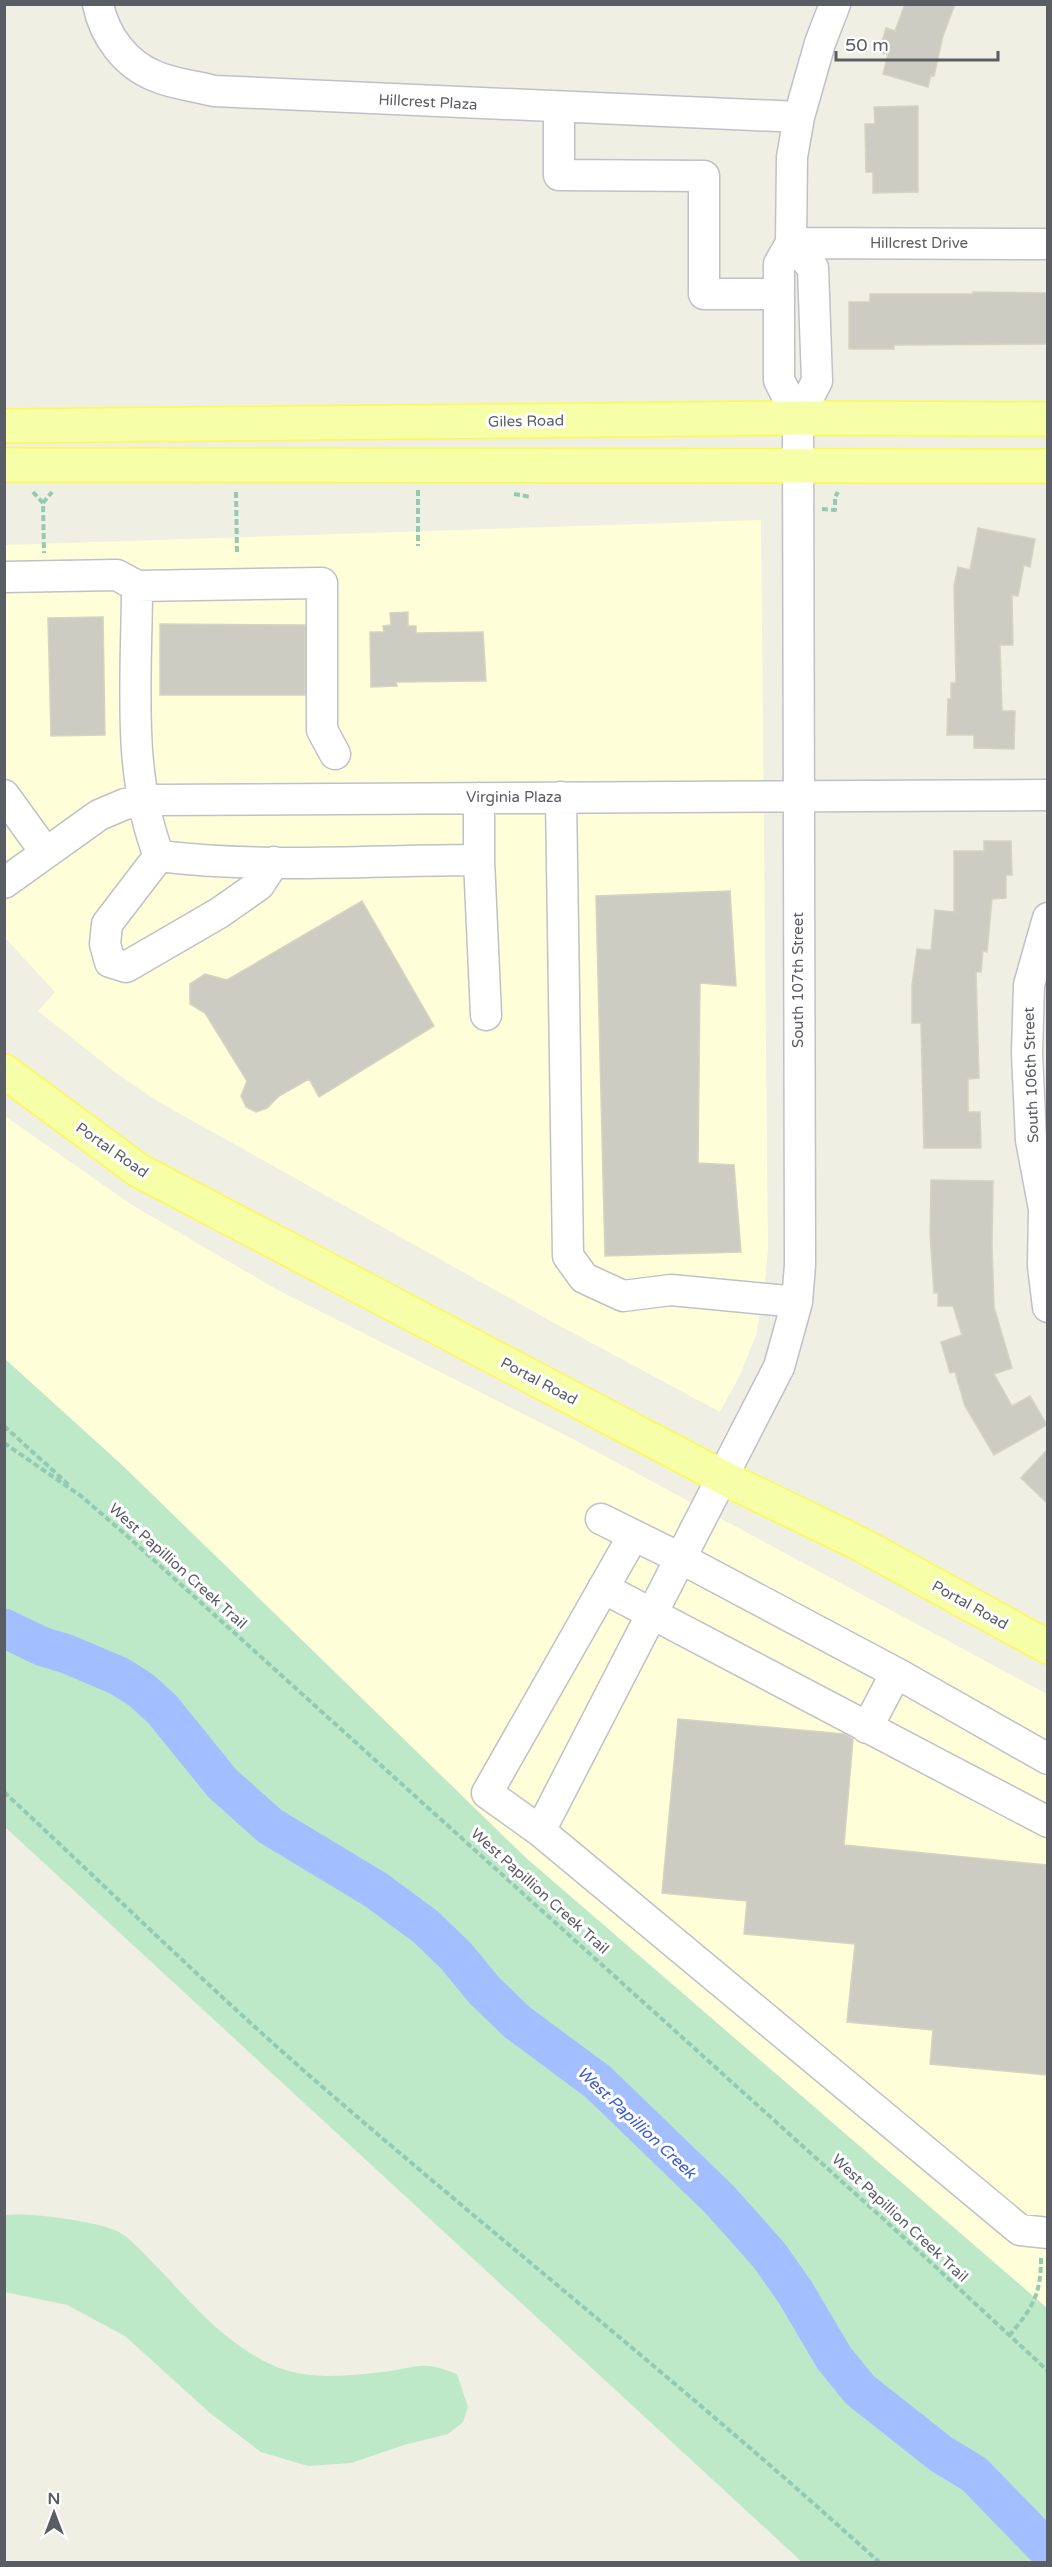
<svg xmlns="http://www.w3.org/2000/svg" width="1052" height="2567" viewBox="0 0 1052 2567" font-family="'Varela Round',sans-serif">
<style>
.commercial{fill:#feffd8}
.green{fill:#bde9c9}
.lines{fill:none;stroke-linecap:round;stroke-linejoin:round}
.river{stroke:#a3bfff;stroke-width:39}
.building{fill:#cdccc2;stroke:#d5d4c1;stroke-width:1.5}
.minor-casing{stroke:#c0c0c8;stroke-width:33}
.major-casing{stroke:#fdfa4e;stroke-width:36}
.path{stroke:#95cab2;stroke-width:4;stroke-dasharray:6 3;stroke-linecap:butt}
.minor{stroke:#fff;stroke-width:30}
.major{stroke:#f6ffa8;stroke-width:33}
.labels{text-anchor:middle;stroke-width:6;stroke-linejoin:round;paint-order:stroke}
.street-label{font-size:15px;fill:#5b5d65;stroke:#fff}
.water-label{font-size:16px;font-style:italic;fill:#3b5ccd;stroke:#fff}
</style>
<rect width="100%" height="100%" fill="#efefe3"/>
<path class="commercial" d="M761 520 768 1250 764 1293 756 1335 740 1375 720 1412 547 1319 157 1101 116 1073 38 1011 55 992 5 938 4 545Z
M5 1116 132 1205 276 1289 575 1440 1047 1694V2308L525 1857 122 1465 5 1359Z"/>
<path class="green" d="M5 1359 122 1465 525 1857 1047 2308V2562H802L5 1827Z
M5 2215C27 2212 96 2221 117 2231 131 2238 149 2259 160 2270 193 2305 225 2343 270 2364 306 2381 344 2376 382 2372 417 2368 420 2359 457 2374L468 2407 463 2422 448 2434 404 2445 351 2463 308 2466 261 2452 210 2413 125 2336 67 2305 5 2292Z"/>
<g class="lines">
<path class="river" d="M4 1628 41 1646 67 1654 119 1676 141 1690 162 1709 222 1783 270 1826 376 1890 426 1927 456 1956 484 1990 517 2022 598 2082 719 2199 769 2255 795 2292 834 2358 860 2390 941 2454 974 2474 1048 2550"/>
</g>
<path class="building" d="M905 4H955L943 36 934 76 931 75 928 87 883 74 888 54 879 52 886 28 895 31Z
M918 106V192L873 193V172H866L865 124H875L874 107Z
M973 292 1047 293V344L894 345V349H849V302H870V294H973Z
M978 528 1035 539 1030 567 1024 565 1018 596 1012 595 1013 645H1000L1002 711H1015L1014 749 974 748V735H947L948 699H951V683H956L954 586 958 567 970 570Z
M408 612V626H416V633L483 632 486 681 396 682 397 686 371 687 370 632H384L383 626 391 625 390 613Z
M103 617 105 735 51 736 48 618Z
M160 624 305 625V695H160Z
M984 841H1011L1012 875H1006V898L992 899 987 952 983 951 981 972H976L979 1078 968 1079V1112H980L981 1148H924L921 1023H912V985L917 949 931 950 935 910 954 912V851H984Z
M730 891 736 986 700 983 698 1163 734 1165 741 1252 605 1256 596 896Z
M362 901 434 1026 319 1097 309 1079 279 1096 267 1108 256 1112 246 1107 241 1096 247 1081 205 1013 190 1004V984L205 974 227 980Z
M931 1180 993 1181 992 1246 994 1307 1012 1368 994 1374 1012 1406 1030 1396 1047 1425 994 1455 965 1406 955 1372 950 1373 941 1342 962 1335 953 1306H938V1293H934L930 1233Z
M1047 1450V1503L1021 1478Z
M678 1719 844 1734 853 1739 844 1845 1047 1865V2075L930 2064 933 2030 847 2022 855 1944 744 1934 747 1901 662 1893Z"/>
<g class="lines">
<defs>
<path id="minor" d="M98 4C104 35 125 64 155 76 173 84 195 86 214 91L799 117
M559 107V175L704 176V294H779
M791 243 813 268 817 381 798 418 800 1265 797 1302 779 1367 540 1831 1020 2230 1048 2233
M791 243 1048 244
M798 418 779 380V264L791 243 792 157 799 117 820 43 835 4
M4 577 117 575 137 586C137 674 126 772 159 856 265 869 372 860 479 860
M137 586 322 583V730L335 754
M4 795 46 853
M561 797 568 1256 584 1278 623 1296 671 1290 797 1302
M479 798V860L486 1015
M159 856 107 924 105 944 110 962 126 967 219 913 259 885 274 862
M4 883 99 815 125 804 156 800 1048 795
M1048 918 1029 985 1027 1053 1031 1140 1044 1209 1043 1266 1048 1307
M601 1519 682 1559 900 1675 1048 1759
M603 1588 1048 1822
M867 1728 896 1673
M540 1831 487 1793 633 1536"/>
<path id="major" d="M4 426 798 418 1048 419
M4 465 1048 466
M4 1071 138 1170 724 1478 862 1545 1048 1647"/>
</defs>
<use href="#minor" class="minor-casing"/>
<use href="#major" class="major-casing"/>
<path class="path" d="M418 490V546
M33 492 43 503 44 553
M236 492 237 553
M514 494 531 497
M43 503 52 492
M822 509 835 510V497L838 492
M4 1426 69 1485
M4 1443 81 1496 126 1535 900 2234 1048 2371
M4 1792C116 1896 224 2003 340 2102 519 2256 704 2403 879 2562
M1009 2336C1033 2307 1041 2295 1041 2257"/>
<use href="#minor" class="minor"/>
<use href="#major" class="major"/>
</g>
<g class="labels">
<g class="street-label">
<text transform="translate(428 102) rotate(3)" y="5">Hillcrest Plaza</text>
<text x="919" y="248">Hillcrest Drive</text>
<text transform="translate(526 421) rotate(-1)" y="5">Giles Road</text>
<text x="514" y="802">Virginia Plaza</text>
<text transform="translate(798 980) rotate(-90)" y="5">South 107th Street</text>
<text transform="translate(1031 1075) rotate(-92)" y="5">South 106th Street</text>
<text transform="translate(112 1150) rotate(35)" y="5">Portal Road</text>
<text transform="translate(539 1381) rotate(28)" y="5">Portal Road</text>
<text transform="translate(178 1566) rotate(42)" y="5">West Papillion Creek Trail</text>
<text transform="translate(970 1605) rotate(29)" y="5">Portal Road</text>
<text transform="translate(540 1891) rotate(42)" y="5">West Papillion Creek Trail</text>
<text transform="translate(900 2218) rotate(43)" y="5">West Papillion Creek Trail</text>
</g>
<g class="water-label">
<text transform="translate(637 2122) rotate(43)" y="6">West Papillion Creek</text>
</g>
</g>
<rect width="1052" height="2567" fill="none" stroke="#5b5d65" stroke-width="12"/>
<g transform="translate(54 2513)" stroke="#ffffff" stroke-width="4.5" paint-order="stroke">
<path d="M0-4.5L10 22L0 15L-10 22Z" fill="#5b5d65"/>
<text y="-9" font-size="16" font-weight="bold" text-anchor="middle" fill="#5b5d65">N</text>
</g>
<path d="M836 51v9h162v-9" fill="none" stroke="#5b5d65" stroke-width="3"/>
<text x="845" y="51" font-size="18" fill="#5b5d65" stroke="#ffffff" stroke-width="4.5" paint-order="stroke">50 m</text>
</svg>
